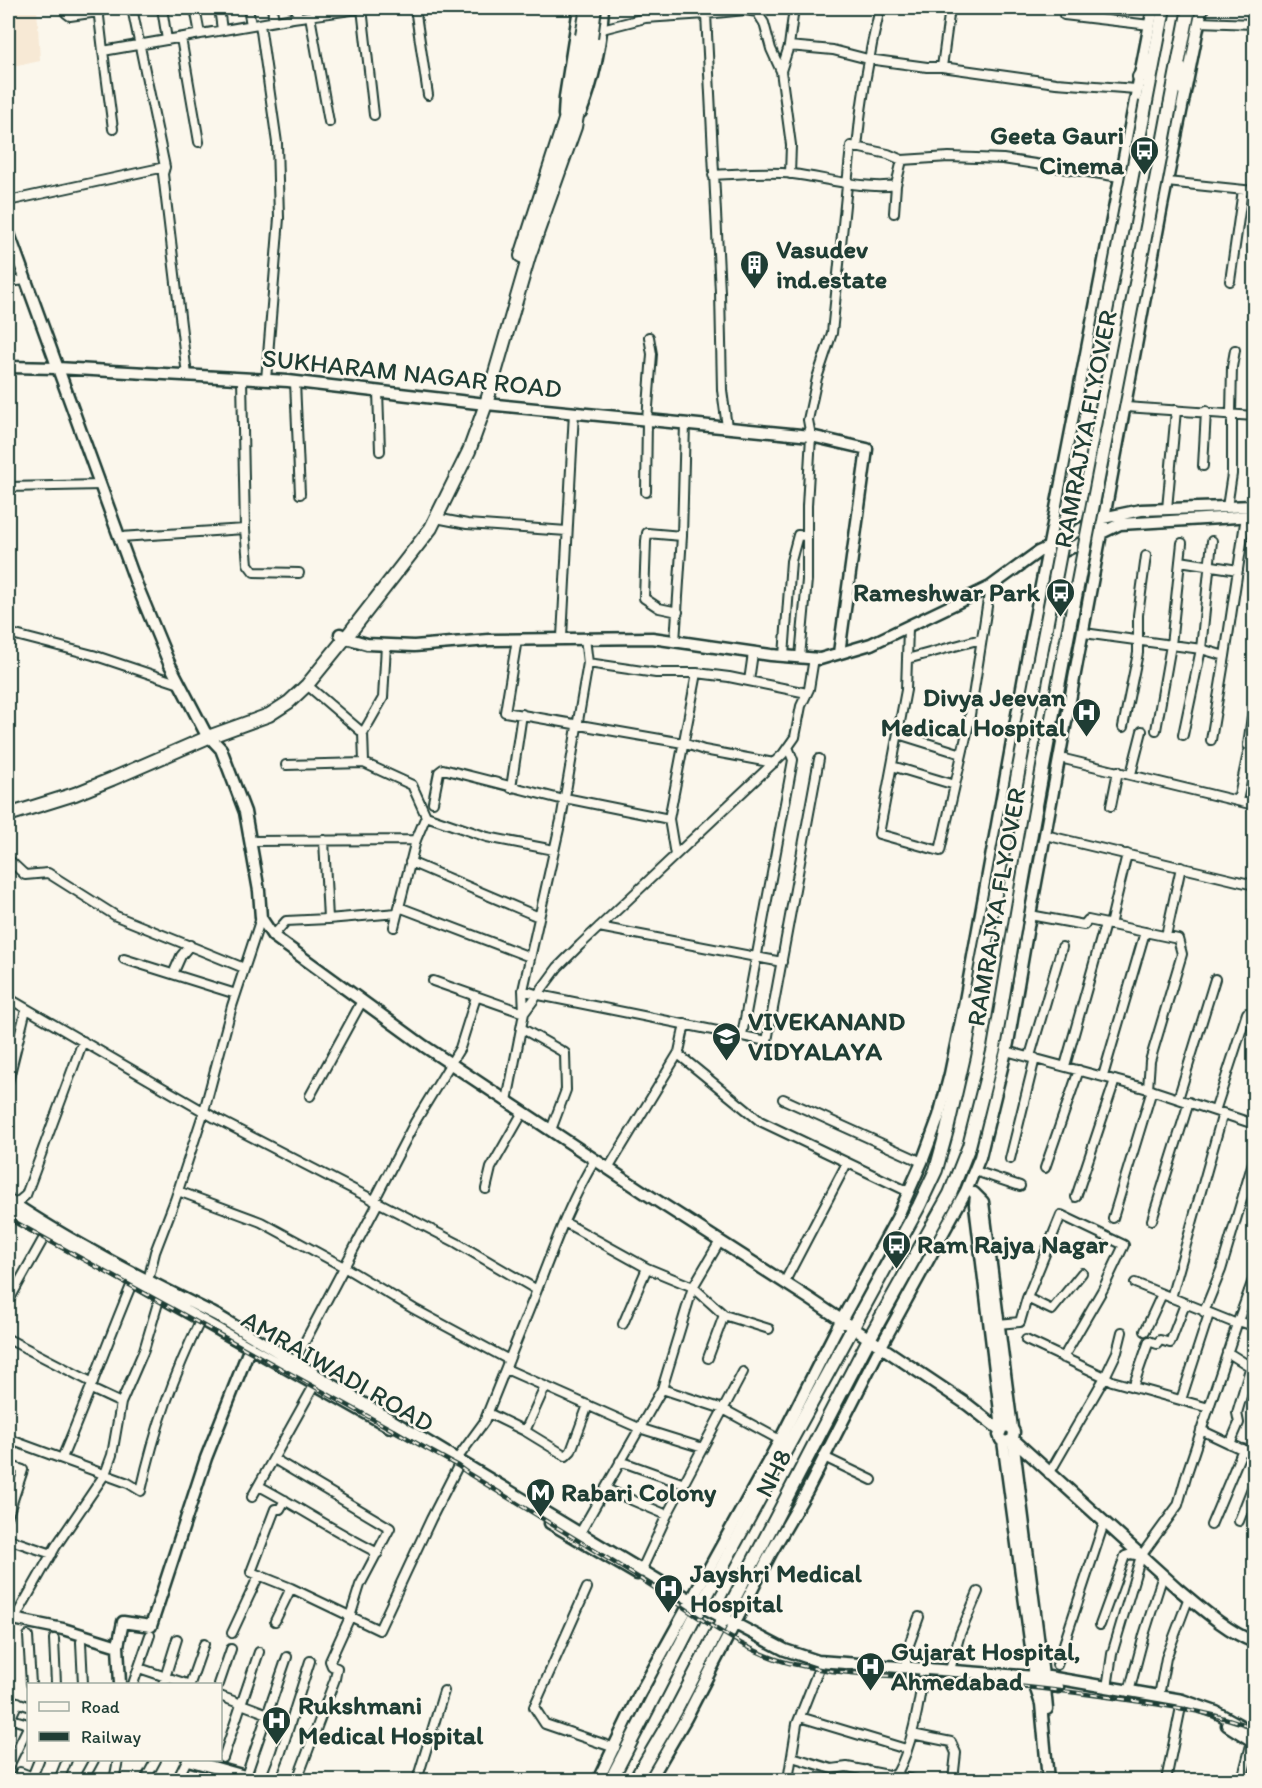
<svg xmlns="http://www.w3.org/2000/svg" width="1262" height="1788" viewBox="0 0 1262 1788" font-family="Itim,sans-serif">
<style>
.built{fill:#f7e9d5}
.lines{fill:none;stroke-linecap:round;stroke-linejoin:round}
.street-casing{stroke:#1f3d34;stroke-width:12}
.secondary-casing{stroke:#1f3d34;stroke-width:15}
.primary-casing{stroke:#1f3d34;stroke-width:16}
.street{stroke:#fbf7ec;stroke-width:8}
.secondary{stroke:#fbf7ec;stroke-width:10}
.primary{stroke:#fbf7ec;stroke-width:12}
.rail-casing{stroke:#1f3d34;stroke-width:4.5}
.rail{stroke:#fbf7ec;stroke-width:2;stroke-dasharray:7;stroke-linecap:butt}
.primary-bridge-casing{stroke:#1f3d34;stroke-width:16;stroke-linecap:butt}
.primary-bridge{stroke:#fbf7ec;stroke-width:12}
.labels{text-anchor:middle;stroke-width:5;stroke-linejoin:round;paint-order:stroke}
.poi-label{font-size:26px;font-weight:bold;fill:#1f3d34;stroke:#fbf7ec;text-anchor:start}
.street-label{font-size:26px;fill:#1f3d34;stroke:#fbf7ec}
</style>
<rect width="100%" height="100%" fill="#fbf7ec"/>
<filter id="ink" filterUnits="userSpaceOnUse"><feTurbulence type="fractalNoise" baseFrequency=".0167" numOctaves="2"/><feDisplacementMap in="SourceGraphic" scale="12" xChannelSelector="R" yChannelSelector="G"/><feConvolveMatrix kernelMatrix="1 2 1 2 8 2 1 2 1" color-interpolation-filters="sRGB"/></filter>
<g filter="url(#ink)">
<path class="built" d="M8 8H37L40 61 8 68Z"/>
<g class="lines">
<defs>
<path id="street" d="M65 8 66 13 70 16 98 12
M98 8 103 51
M132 8 165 167 163 174 187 375
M162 8 167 40
M195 8 200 34
M219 8 222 30
M248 8 251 25
M272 8 274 21
M296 8 298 17
M362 8 374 115
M415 8 428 95
M1065 8 1064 15 1150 25
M706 14 745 10 757 12 764 23 771 49 781 71 791 145 790 174
M310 16 329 122
M1199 22 1254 24
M260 24 277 143 279 218 266 380
M597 28 602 29 645 18 706 14 720 292 722 390 727 427
M181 38 199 142
M789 46 833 50 868 59 927 67H942L1056 83 1136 89
M942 67 950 8
M781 71 789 46 794 8
M113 129 103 51 293 18 366 8
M857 148C861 100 869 54 880 8
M713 175C739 174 767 171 793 174 825 178 865 190 896 185
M1167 182 1254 191
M8 201 165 167
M894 213 896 185 902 160
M1230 281 1243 190
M8 282 26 280
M1254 317V312
M295 382 300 494
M378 391 380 451
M1126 407 1254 416
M1203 466 1206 411
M8 487 101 485
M646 492 647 420 652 354 649 337
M1227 507 1232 474V418L1231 413 1232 367 1235 350
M1167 509 1176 410
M436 518 467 524 567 531
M245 529 248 564 254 572 299 573
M120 537 245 529 242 379
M1180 561 1238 570
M678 612 659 608 644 598 646 541 647 533 682 536
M908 628 906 690 879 834 940 851 968 728 990 587
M8 633 93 655 180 684
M1084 633 1201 649 1212 541
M562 637 574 412
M517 639 505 712 683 743 704 750 774 763
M675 642 682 536 685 423
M784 656 791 561 798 535 807 536
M800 657 807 580V506L811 436 808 420 817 378 832 333 851 146 888 154 902 160 949 157 1003 159 1120 177
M907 659 981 639
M588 663 656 673H697L729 677 807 693
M749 681 753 653
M307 685 363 733 364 763 412 785 426 816
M1123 727 1138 653V615L1146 556
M1156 730 1171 645 1182 543
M363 733 383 698 386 645
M898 734 962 754
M1183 735 1201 649 1225 656 1246 516
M1211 740 1225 656
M1248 745 1254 701
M1060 758 1254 805
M286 765 364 763
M892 766 955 785
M1131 774 1142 731
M511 788 522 714
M1238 801 1248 753
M433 802 439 772 443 769 564 800 570 799 669 819
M1111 806 1118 771
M1045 835 1254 885
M250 841 416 840 426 816 487 837 554 850
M675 855 669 819 697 673
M8 859 25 875 48 873 116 916 244 968
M410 862 539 917
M8 905V904
M399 907 530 957
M1254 912V911
M1030 915 1084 925 1088 920 1178 939 1182 954 1150 1061 1148 1089
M328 919 397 913
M1110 925 1127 854
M394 927 416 840
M599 927 782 962
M273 936 286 921 328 919 324 840
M1166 936 1181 867
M124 959 236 994
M173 974 181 956 190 945
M433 981 524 1013 558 967 580 945 783 754 795 737 801 706 809 689 814 658
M523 990 539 995 767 1041 819 759
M8 998 215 1118 457 1243 537 1290 484 1422 457 1459
M521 1028 565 1053 566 1090 551 1130
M742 1035 793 760 788 747
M1006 1051 1148 1089 1254 1124
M678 1054 760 1121 909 1192
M1030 1056 1062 947
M1065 1066 1105 924
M1103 1076 1145 932
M8 1082 26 1009
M310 1096 362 1001
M783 1099 922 1162
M1178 1099 1215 979
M507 1101 524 1013 523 990 561 820 588 663 585 638
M1215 1111 1247 1013
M1010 1159 1035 1058
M1045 1168 1079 1070
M608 1169 679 1052 685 1024
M975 1171 1020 1186
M486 1189 491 1168 523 1112
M178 1191 261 1222 344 1267 414 1309 509 1360
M1076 1197 1115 1080
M374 1201 415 1122 460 1048 476 997
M14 1205 26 1195 83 1041
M1113 1218 1152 1090
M1152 1220 1189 1102
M564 1222 647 1268 693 1287 662 1389 580 1533
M720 1241 693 1287 724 1315
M148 1281 155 1252 175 1200 204 1111 232 1006 261 918
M784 1283 847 1163
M1135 1283 1237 1324 1187 1473 1178 1505 1141 1556
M537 1290C554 1246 570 1201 595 1160
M1027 1298 1052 1310 1082 1273
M1171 1298 1223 1113
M8 1302 46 1234
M1204 1312 1221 1270 1254 1159
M1238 1321 1254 1326
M623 1324 647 1268
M998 1324 1020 1322 1027 1298 1061 1215 1124 1245 1103 1289 1063 1358
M1237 1324 1254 1277
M1145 1331 1162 1294
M8 1339 93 1383
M1026 1340 1105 1377 1117 1352 1122 1332
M1227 1352 1254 1369
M708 1358 724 1315 769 1329
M292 1366 378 1203
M506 1369 639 1428 703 1448
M1133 1387 1149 1341 1157 1344 1160 1340 1170 1343 1185 1304
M662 1389 723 1409 780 1440
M1181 1400 1209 1314
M121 1403 144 1350 160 1296
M488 1413 525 1431 566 1456 571 1451 588 1405
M1201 1430 1254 1455
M525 1431 545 1387
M8 1439 128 1483 141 1491C155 1428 173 1377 201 1319
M1230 1444 1239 1423 1237 1413 1254 1355
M824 1457 872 1480
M62 1458C87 1400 108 1340 133 1281
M274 1459 390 1528 360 1585 350 1617 330 1661 332 1666 337 1668 335 1679 297 1780
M620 1461 684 1484
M8 1465 23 1470 8 1515
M1049 1474 1105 1377 1112 1381 1209 1408
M259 1486C299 1507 337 1533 378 1553
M606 1489 667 1515
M252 1497 315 1384
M285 1500 280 1509H275L251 1572 291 1588 379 1630 431 1519 458 1466
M1239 1521 1254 1483
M1211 1525 1243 1449
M8 1539 52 1554
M642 1569 667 1515 743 1372
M587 1588 534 1707 545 1724 615 1748
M14 1620 56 1546 105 1474 112 1455 121 1403 91 1389
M275 1621 291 1588
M1100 1625 1125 1556 1131 1554 1141 1556 1112 1654 1107 1688
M232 1633 259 1575
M28 1636 31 1684
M54 1639 56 1684
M81 1642 83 1684
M1057 1665 1104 1523
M906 1667V1653L919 1617
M139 1668 187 1684
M950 1670 960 1634 978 1592
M133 1684 150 1635
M163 1684 177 1639
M190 1684 204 1644
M219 1684 231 1649
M1129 1692 1144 1635 1163 1575
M220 1696 268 1714
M1159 1696 1166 1658 1189 1597
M8 1699 28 1706
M800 1717 906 1749
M8 1718 28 1724
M8 1724 18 1702
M912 1734 951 1742 956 1753 953 1780
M792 1757 832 1769 847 1767 914 1780
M223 1758 259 1652
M8 1768 28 1727
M32 1777 39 1760
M245 1779 287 1657
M893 1779C911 1755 919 1705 923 1675
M16 1780 20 1772 41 1780
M59 1780 67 1760
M83 1780 94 1760
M114 1780 118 1760
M145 1780 156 1760
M177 1780 187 1760
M270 1780 280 1755 310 1661
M417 1780 444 1691
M788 1780 797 1724 819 1668
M863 1780 866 1770
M1166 1780 1181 1707
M1242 1780 1252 1741"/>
<path id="secondary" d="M581 112C594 80 601 42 603 8
M564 115 565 97 579 8
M8 231 136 583 169 663 205 732 221 749 245 812 259 891 261 918 273 936 424 1046 645 1193 810 1299 968 1405 1000 1430
M8 367 57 368 288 381 486 404 811 436 867 449 839 653
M1056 555 1120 524 1254 516
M340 634 346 638 367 644 414 646 489 640 652 638 771 655 820 659 871 644 990 587 1038 552 1049 547 1098 519 1141 510 1254 506
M974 1193 983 1202 1012 1428
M976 1195 975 1205 1002 1428 999 1435 1001 1440 1006 1442 1013 1439 1014 1432C1012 1427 1008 1425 1002 1428
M8 1200C73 1244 148 1281 218 1316L701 1606 785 1650 818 1661 1035 1677 1003 1441
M8 1213 92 1258 390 1427
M1013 1439 1043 1676 1182 1700 1216 1712 1254 1733
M1013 1439 1177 1588C1200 1607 1226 1631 1254 1642
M550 1523 637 1574
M8 1618 63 1629 118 1646
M1022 1682 1034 1683 1041 1704 1048 1780
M120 1684 118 1646 123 1622 151 1626 206 1458 250 1347
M1047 1709 1044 1678 1038 1675 1034 1679 1035 1684 1039 1686 1044 1684 1058 1687
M1227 1725 1254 1742
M188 1760 259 1780
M598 1780 639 1695 780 1440 835 1332 897 1218 922 1162 939 1116 950 1074 964 1006 1033 627 1153 8
M650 1780 686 1718 771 1553 807 1491 880 1348 966 1191 980 1157 1008 1043 1030 915 1162 206 1202 8"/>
<path id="primary" d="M1180 68 1184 90
M1139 77 1152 60
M1146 102 1164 8
M1170 106 1189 8
M521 256 571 101 582 36
M8 815 75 794 112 779 211 736 269 715 289 702 307 685 351 631 431 528 469 451 486 404 529 256 575 127 591 38
M611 1780 698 1611 919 1206 936 1170 947 1130 964 1056 975 999
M635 1780 675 1712 869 1339 950 1194 969 1146 994 1048 1002 1002"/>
</defs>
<use href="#street" class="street-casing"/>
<use href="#secondary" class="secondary-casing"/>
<use href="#primary" class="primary-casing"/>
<use href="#street" class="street"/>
<use href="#secondary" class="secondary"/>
<use href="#primary" class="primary"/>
<defs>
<path id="rail" d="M8 1218 458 1466 469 1474C528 1510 588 1546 647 1583 693 1612 739 1651 793 1664 836 1674 880 1675 924 1678 995 1683 1065 1690 1135 1701 1175 1707 1217 1713 1254 1728"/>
</defs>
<use href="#rail" class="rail-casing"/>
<use href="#rail" class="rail"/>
<defs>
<path id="primary-bridge" d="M582 36 587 8
M591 38 595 8
M975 999 1146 102
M1002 1002C1051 702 1114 405 1170 106"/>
</defs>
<use href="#primary-bridge" class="primary-bridge-casing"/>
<use href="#primary-bridge" class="primary-bridge"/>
</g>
</g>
<defs>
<symbol id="bus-pin" viewBox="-11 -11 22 30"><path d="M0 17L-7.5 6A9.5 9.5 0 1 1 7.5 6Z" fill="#1f3d34" stroke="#fbf7ec"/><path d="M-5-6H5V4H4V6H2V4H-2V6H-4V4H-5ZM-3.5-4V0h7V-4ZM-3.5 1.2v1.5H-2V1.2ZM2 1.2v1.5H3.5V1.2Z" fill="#fff"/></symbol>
<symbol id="building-pin" viewBox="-11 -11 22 30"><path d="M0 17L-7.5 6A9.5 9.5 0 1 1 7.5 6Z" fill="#1f3d34" stroke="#fbf7ec"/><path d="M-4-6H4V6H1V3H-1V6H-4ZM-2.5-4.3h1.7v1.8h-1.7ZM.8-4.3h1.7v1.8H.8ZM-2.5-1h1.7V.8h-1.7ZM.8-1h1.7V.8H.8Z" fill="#fff"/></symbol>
<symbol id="hospital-pin" viewBox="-11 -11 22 30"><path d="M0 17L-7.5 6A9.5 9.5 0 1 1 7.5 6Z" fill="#1f3d34" stroke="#fbf7ec"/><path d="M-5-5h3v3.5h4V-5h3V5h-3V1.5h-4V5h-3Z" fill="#fff"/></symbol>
<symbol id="school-pin" viewBox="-11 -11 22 30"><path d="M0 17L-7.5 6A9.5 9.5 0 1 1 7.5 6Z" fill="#1f3d34" stroke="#fbf7ec"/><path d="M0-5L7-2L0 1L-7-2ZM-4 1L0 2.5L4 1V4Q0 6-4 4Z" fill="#fff"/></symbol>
<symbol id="metro-pin" viewBox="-11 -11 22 30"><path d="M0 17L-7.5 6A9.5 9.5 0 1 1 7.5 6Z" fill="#1f3d34" stroke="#fbf7ec"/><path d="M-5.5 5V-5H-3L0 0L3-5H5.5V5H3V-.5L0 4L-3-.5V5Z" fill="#fff"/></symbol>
</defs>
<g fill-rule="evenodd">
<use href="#bus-pin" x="1128" y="134" width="33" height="45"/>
<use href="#building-pin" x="738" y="248" width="33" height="45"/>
<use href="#bus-pin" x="1044" y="576" width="33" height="45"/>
<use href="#hospital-pin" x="1070" y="696" width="33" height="45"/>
<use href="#school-pin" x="710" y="1020" width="33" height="45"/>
<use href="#bus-pin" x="880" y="1228" width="33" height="45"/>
<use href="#metro-pin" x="524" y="1476" width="33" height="45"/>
<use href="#hospital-pin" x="652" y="1572" width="33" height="45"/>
<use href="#hospital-pin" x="854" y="1650" width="33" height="45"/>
<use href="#hospital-pin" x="260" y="1704" width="33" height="45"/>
</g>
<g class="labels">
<g class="poi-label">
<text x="1124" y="144" text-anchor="end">Geeta Gauri<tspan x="1124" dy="30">Cinema</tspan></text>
<text x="776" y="258">Vasudev<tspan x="776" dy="30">ind.estate</tspan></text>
<text x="1040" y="601" text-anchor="end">Rameshwar Park</text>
<text x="1066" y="706" text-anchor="end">Divya Jeevan<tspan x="1066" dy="30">Medical Hospital</tspan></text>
<text x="748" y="1030">VIVEKANAND<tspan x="748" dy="30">VIDYALAYA</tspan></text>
<text x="917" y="1253">Ram Rajya Nagar</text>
<text x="561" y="1501">Rabari Colony</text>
<text x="690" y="1582">Jayshri Medical<tspan x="690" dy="30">Hospital</tspan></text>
<text x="891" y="1660">Gujarat Hospital,<tspan x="891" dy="30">Ahmedabad</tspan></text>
<text x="298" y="1714">Rukshmani<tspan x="298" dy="30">Medical Hospital</tspan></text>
</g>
<g class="street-label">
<text transform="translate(412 373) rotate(6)" y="9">SUKHARAM NAGAR ROAD</text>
<text transform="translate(1085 429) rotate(-79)" y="9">RAMRAJYA FLYOVER</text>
<text transform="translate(996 907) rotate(-80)" y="9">RAMRAJYA FLYOVER</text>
<text transform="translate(338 1371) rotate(30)" y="9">AMRAIWADI ROAD</text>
<text transform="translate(773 1473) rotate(-63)" y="9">NH8</text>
</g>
</g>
<rect width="1262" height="1788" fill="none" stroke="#fbf7ec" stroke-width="30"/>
<rect x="15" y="15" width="1232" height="1758" fill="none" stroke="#1f3d34" stroke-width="2" filter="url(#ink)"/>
<rect x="27" y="1683" width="195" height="78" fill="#fbf7ec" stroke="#a3ada2" stroke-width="1.5"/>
<rect x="39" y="1702" width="30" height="9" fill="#fbf7ec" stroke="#a3ada2" stroke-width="1.5"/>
<text x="81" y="1713" font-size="18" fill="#1f3d34">Road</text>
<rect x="39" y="1732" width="30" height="9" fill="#1f3d34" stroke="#a3ada2" stroke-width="1.5"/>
<text x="81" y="1743" font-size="18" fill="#1f3d34">Railway</text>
</svg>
